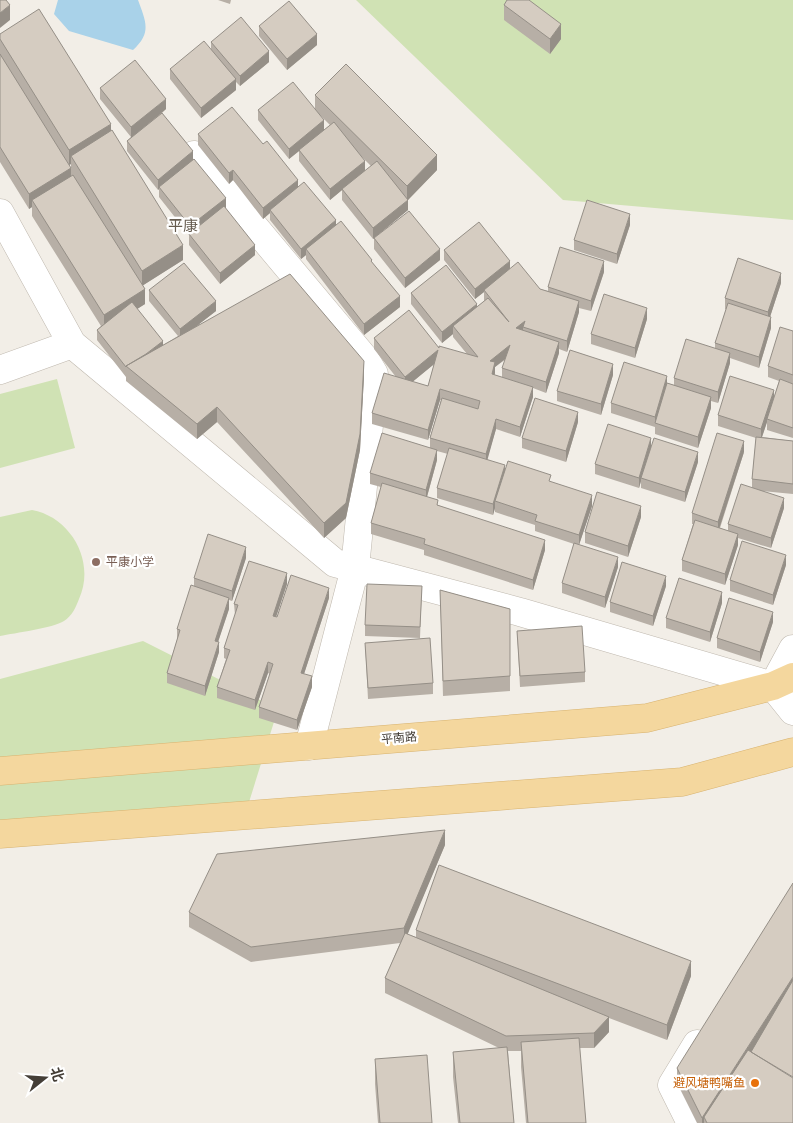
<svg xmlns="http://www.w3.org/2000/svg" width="793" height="1123" viewBox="0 0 793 1123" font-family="'DejaVu Sans','Noto Sans SC',sans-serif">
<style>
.green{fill:#d0e2b4}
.water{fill:#a9d2e9}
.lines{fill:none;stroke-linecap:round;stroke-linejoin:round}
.minor-casing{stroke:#bfb8ae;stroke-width:29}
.major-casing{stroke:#d8b370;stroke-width:29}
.minor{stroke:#fff;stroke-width:28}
.major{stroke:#f4d79e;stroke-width:28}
.wall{fill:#b7afa6;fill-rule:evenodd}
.shaded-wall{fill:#958f87}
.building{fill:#d5ccc1;stroke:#958f87}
.education-dot{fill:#8d6e63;stroke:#fff;stroke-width:2}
.food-dot{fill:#e8710a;stroke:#fff;stroke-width:2}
.labels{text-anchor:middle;stroke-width:4.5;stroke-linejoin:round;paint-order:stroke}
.education-label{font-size:12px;fill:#785e54;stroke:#fff;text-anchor:start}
.street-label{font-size:12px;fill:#443e37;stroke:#fff}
.food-label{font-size:12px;fill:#c56008;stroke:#fff;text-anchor:end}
.quarter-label{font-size:15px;fill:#665c4f;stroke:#fff}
</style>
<rect width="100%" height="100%" fill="#f2eee7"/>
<path class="green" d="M356 0H793V220L563 200Z
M57 379 75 448 0 468V394Z
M32 510C71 517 96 562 79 599 76 607 72 616 64 621 53 628 15 633 0 636V517Z
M143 641 278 709 245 815 0 834V679Z"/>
<path class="water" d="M58 0H138C146 22 152 33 133 50L69 31 54 14Z"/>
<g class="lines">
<defs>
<path id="minor" d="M194 155 365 359 374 374 355 568 309 746
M0 213 72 344
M0 370 72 344 335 563 520 612 773 686
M773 686 793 649
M773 686 793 711
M691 1123 672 1085 697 1044"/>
<path id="major" d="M0 771 647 718 773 686 793 677
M0 834 682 782 793 752"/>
</defs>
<use href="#minor" class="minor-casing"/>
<use href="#major" class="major-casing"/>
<use href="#minor" class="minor"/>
<use href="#major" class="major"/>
</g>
<path class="wall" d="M218 0H231L230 4Z
M504 5 561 39 550 54 504 20Z
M259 26 317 45 287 70 259 36Z
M0 34 111 131 183 260 143 285 145 304 137 309 163 345 178 336 149 301V290L216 311 199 324 364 376 360 450 346 518 324 538 217 422 197 439 126 381V377L97 340V330L101 326 32 216V207L29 209 0 162V54L71 168V164L69 165 0 54Z
M211 42 269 62 240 86 236 82V90L201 118 170 79V69L211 49Z
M100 88 166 109 162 113 225 208 255 255 220 284 189 245V235L159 197V189L158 190 127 151V141L131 137 100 99Z
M315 95 437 170 408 200V210L373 239 342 200V190L330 200 299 161V151L289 159 258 120V110H315ZM319 114 330 125 324 130ZM359 154 371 166 365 171Z
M198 134 298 187 372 263 400 307 364 335 306 259V255L301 259 270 220V213L263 219 233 180 229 184 198 145Z
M630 225 617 264 574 250V240Z
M374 238 440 260 405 288 374 249Z
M444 250 510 269 540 289 548 291V287L604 272 591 311 579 308V312L567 352 559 349V353L546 393 533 388V397L520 437 496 429 487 459 505 471 551 482 592 506 579 545 618 567 605 608 562 593V583L574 544 535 531V525L495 512V508L493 515 437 498V488L448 454 437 451V460L427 497 438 505 545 550 533 590 424 555V550L371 534V523L381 487 370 484V473L430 448V438L441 400H440L428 440 372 424V413L396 377 374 349V338L439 348 467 354 453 337V334L442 343 411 304V293L477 307 484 301V292L475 299 444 260ZM506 359 502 368V377L495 375V367ZM434 364 428 386 412 382 430 367Z
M781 283 770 317 771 328 759 368 730 358V363L718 403 711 401V408L698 448 655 434V425V427L611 413V403L667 383 674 385V378L715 348V343L726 309H725V298Z
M647 319 635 358 591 344V334Z
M793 331V438L767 430V422L762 437 793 441V494L762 491 784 508 771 548 738 538V545L725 585 682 571V560L693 524H692V513L744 452 720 528 728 531V524L752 487V479L756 438 718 426V415L774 397 779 381 768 377V366Z
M613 375 601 415 557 401V391Z
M578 422 566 462 522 448V438Z
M651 447 698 462 685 502 641 488V481L639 488 595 474V464Z
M641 517 628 557 585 543V532Z
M246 558 232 601 229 600V609L218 642 219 652 205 696 167 683V673L177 640V629L194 586V578Z
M786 565 773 605 730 591V580Z
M287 584 276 617 329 598 304 674 312 687 297 730 259 718V707L270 674 268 673 255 710 217 698V687L226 659 224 658V648L235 615 234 604Z
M422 586 420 638 365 636V625Z
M666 586 653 626 610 612V602Z
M440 590 510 609V691L443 696Z
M722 603 710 642 666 628V618Z
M773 622 760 662 717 648V638Z
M517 631 585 672V682L520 687Z
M365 643 433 683V694L368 699Z
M445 845 407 934 416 937V930L691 976 667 1040 609 1018V1032L594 1048H579L586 1123H526L521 1067V1051H508L514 1123H458L453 1077V1052L499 1048 385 993V978L400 943 251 962 189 927V912Z
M375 1059 432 1123H378L375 1084Z
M677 1068 793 1123H697L677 1083Z"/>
<path class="shaded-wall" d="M10 5V20L0 28V13Z
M561 24V39L550 54V39Z
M317 34V45L287 70V59Z
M269 51V62L240 86V76Z
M236 79V90L201 118V108Z
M166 99V109L131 138V127Z
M324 120V131L289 159V149Z
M111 124V139L71 156V164L69 165V150Z
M193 151V162L159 187V189L158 190V180Z
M437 155V170L407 201 408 200V210L373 239V228L407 201V186Z
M365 161V171L330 200V189Z
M71 168V183L32 200V207L29 209V194Z
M233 170V180L229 184V173Z
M298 180V190L270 210V213L263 219V208Z
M226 198V208L190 236V226Z
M630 214V225L617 264V254Z
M336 220V231L306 249V255L301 259V249Z
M183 245V260L142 286V271Z
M255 245V255L220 284V273Z
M440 249V260L405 288V278Z
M510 261V271L484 290V292L475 299V289Z
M604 261V272L591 311V301Z
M781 273V283L768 323V312Z
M145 289V304L104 330V315Z
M400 296V307L364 335V324Z
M216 301V311L180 339V329Z
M579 301V312L567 352V341Z
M477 304V315L453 326V334L442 343V332Z
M647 308V319L635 358V348Z
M771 317V328L759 368V357Z
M525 321 523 327V333L516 328Z
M163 341V351L129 368Z
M559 342V353L546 393V382Z
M510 345V355L495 367V373L492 384 490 361Z
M438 350V361L405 388V377Z
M730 353V363L718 403V392Z
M364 361V376L360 450 346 518 324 538V523Z
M613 364V375L601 415V404Z
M667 376V387L655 423V427V417Z
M533 387V397L520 437V427Z
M440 389V400L428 440V430Z
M774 390V400L767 419V422L761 440V429Z
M711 397V408L698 448V437Z
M217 407V422L197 439V424Z
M578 412V422L566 462V451Z
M496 419V429L486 465V454Z
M651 438V448L641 478V481L639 488V478Z
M744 441V452L718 532V522Z
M437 450V460L426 500V490Z
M698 452V462L685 502V492Z
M505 465V475L495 501V508L493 515V504Z
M592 495V506L579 545V535Z
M784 498V508L771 548V538Z
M641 506V517L628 557V546Z
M738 534V545L725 585V574Z
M545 540V550L533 590V580Z
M246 547V558L232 601V591Z
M786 555V565L773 605V595Z
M618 557V567L605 608V597Z
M287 573V584L273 626V616Z
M666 576V586L653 626V616Z
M329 588V598L301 683V673Z
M722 592V603L710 642V632Z
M229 598V609L215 651V641Z
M773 612V622L760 662V652Z
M219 642V652L205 696V686Z
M268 662V673L255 710V700Z
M312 676V687L297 730V720Z
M445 830V845L404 943V928Z
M691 961V976L667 1040V1025Z
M793 977V992L751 1057 704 1117V1123H702V1118Z
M609 1017V1032L594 1048V1033Z"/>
<path class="building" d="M0 0H6L10 5 0 13Z
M507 0H529L561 24 550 39 504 5Z
M289 1 317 34 287 59 259 26Z
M39 9 111 124 69 150 0 39V34Z
M241 17 269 51 240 76 211 42Z
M204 41 236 79 201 108 170 69Z
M0 54 71 168 29 194 0 147Z
M135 60 166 99 131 127 100 88Z
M346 64 437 155 407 186 315 95Z
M293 82 324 120 289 149 258 110Z
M232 107 263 144 267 141 298 180 263 208 233 170 229 173 198 134Z
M162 113 193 151 158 180 127 141Z
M334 122 365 161 330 189 299 150Z
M112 130 183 245 142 271 71 156Z
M194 159 226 198 190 226 159 187Z
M377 161 408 200 373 228 342 189Z
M73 175 145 289 104 315 32 200Z
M304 182 336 220 301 249 270 210Z
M587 200 630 214 617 254 574 240Z
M224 206 255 245 220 273 189 234Z
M409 211 440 249 405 278 374 238Z
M341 221 372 260 371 261 400 296 364 324 306 249Z
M479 222 510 261 475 289 444 250Z
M560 247 604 261 591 301 548 287Z
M738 258 781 273 768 312 725 298Z
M518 262 540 289 579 301 567 341 523 327 525 321 516 328 559 342 546 382 502 368 510 345 490 361 495 362 492 374 533 387 520 427 496 419 486 454 430 438 442 398 478 409 480 401 440 389 428 430 372 413 384 373 428 386 438 350 405 377 374 338 409 310 439 348V346L478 357 453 326 488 298 509 322 484 290Z
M184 263 216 301 180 329 149 290Z
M446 265 477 304 442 332 411 293Z
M290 274 364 361 360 434 346 503 324 523 217 407 197 424 126 366Z
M604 294 647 308 635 348 591 334Z
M132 302 163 341 146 354 126 366V367L97 330Z
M728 303 771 317 759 357 715 343Z
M780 327 793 331V375L768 366Z
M686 339 730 353 718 392 674 378Z
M570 350 613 364 601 404 557 391Z
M624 362 667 376 655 417 611 403Z
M730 376 774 390 761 429 718 415Z
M780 379 793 384V428L767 419Z
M667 383 711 397 698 437 655 423Z
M535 398 578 412 566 451 522 438Z
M608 424 651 438 639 478 595 464Z
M382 433 437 450 426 490 370 473Z
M717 433 744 441 718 522 692 513Z
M756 437 793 441V484L752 479Z
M654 438 698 452 685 492 641 478Z
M449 448 505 465 493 504 437 488Z
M508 461 551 475 549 481 592 495 579 535 535 521 537 515 495 501Z
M382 483 438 500 437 505 545 540 533 580 424 544 425 539 371 523Z
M741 484 784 498 771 538 728 524Z
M597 492 641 506 628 546 585 532Z
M695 520 738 534 725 574 682 560Z
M208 534 246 547 232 591 194 578Z
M742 541 786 555 773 595 730 580Z
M574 543 618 557 605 597 562 583Z
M249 561 287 573 273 616 277 617 291 575 329 588 301 673 312 676 297 720 259 707 273 664 268 662 255 700 217 687 230 650 224 648 238 605 234 604Z
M622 562 666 576 653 616 610 602Z
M679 578 722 592 710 632 666 618Z
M367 584 422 586 420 627 365 625Z
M191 585 229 598 215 641 219 642 205 686 167 673 180 630 177 629Z
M440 590 510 609V676L443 681Z
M729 598 773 612 760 652 717 638Z
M582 626 585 672 520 676 517 631Z
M430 638 433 683 368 688 365 643Z
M445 830 404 928 251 947 189 912 217 854Z
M439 865 691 961 667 1025 416 930Z
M793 883V977L702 1118 677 1068Z
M405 933 609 1017 594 1033 506 1036 385 978Z
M793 980V1077L751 1052Z
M579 1038 586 1123H528L521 1042Z
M507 1047 514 1123H460L453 1052Z
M748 1050 793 1078V1123H707L704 1117Z
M427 1055 432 1123H380L375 1059Z"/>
<circle class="education-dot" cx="96" cy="562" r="5"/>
<circle class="food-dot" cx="755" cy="1083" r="5"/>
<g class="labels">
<g class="education-label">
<text x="106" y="566">平康小学</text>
</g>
<g class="street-label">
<text transform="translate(399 738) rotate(-5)" y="4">平南路</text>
</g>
<g class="food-label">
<text x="745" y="1087">避风塘鸭嘴鱼</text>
</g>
<g class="quarter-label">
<text x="183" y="231">平康</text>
</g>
</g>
<g transform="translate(45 1078) rotate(73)" stroke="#ffffff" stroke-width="4" paint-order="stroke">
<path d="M0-4L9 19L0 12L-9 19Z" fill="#443e37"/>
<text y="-8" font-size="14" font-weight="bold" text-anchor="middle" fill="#443e37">北</text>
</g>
</svg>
